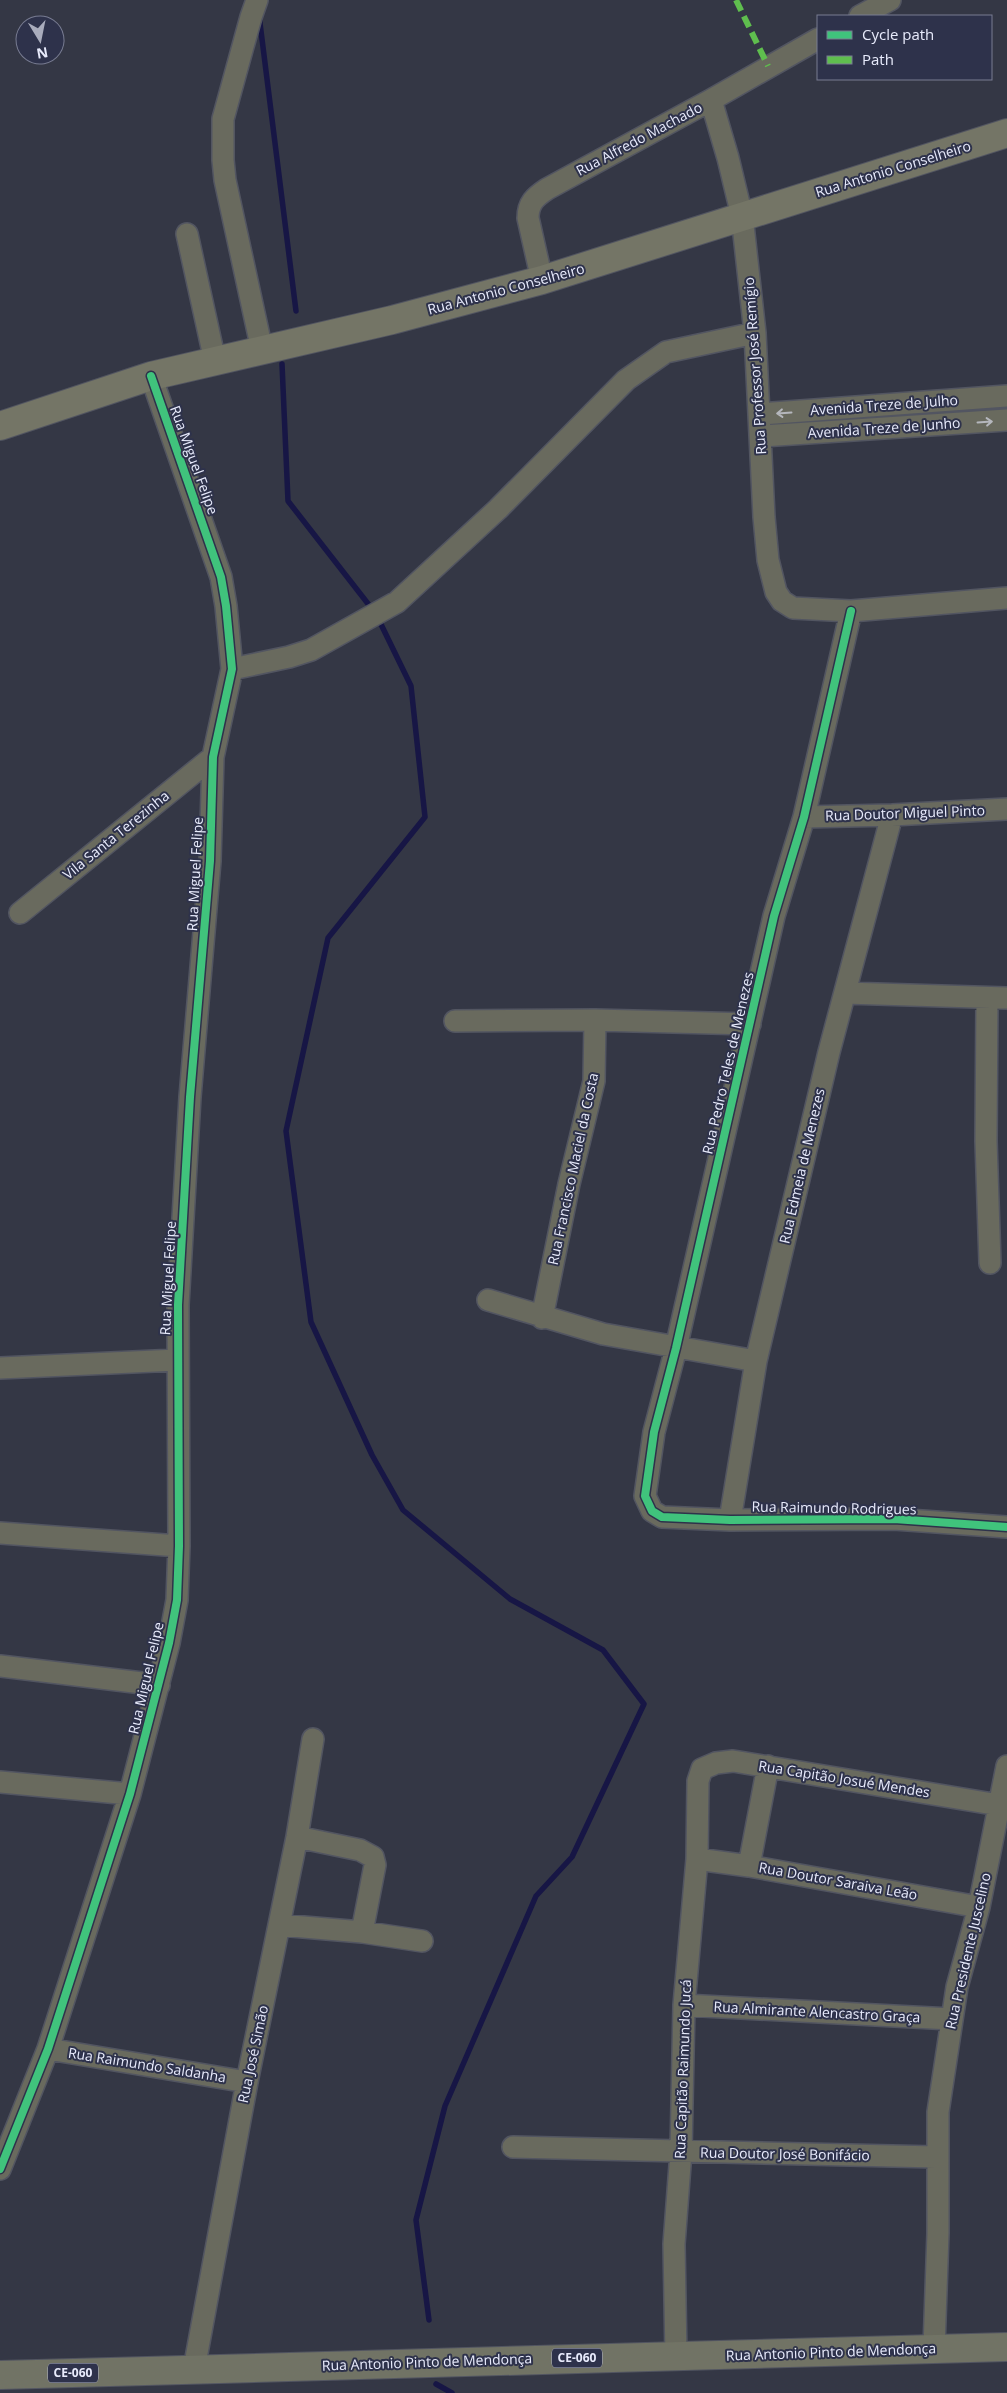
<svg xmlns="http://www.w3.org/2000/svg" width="1007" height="2393" viewBox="0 0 1007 2393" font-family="'Open Sans',sans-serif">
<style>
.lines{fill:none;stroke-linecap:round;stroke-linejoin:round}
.stream{stroke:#171645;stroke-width:5.5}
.street-casing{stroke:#525561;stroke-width:24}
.secondary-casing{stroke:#525561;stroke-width:30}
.primary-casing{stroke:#525561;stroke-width:30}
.street{stroke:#696a5e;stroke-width:21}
.secondary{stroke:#747566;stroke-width:28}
.primary{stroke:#717365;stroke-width:28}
.quiet{stroke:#5fbe4e;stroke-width:6;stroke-dasharray:12 6;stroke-linecap:butt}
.cycleway-casing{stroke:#2e324b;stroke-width:11}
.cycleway{stroke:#40c37c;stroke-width:8}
.oneway{stroke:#b5b7bd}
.labels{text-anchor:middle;stroke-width:4;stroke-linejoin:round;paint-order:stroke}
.shield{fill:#2e324b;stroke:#b0b4c7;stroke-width:1}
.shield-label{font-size:12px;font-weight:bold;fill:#e8ebfc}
.street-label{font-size:14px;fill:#e8ebfc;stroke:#2e324b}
</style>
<rect width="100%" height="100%" fill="#343745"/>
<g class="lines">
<path class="stream" d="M259 15 296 311
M282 364 288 501 376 614 411 686 425 817 328 938 286 1131 311 1322 372 1455 403 1510 510 1599 603 1650 644 1704 572 1857 536 1896 445 2106 416 2220 429 2320
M436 2384 452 2393"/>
<defs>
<path id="street" d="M257 0 251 17 223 119V160L225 180 262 350
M860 16 890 0
M711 100 728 158 742 216 755 333 764 517 768 560 776 592 782 601 793 608 851 611 1007 598
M187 234 215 361
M542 280 528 218C528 203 535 197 547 189L711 100 818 39
M760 414 1007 396
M762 436 1007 420
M851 611 804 817 774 916 676 1348 654 1432 645 1496 652 1511 662 1517 730 1520 894 1519 1007 1527
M232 669 289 657 311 650 397 602 498 509 626 380 666 352 755 333
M804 817 892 815 1007 809
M20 913 213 757
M845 993 1007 998
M987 998 986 1141 990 1263
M455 1021 595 1020 750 1024
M488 1300 603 1334 756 1361
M542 1318 569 1184 594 1081 595 1020
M0 1368 177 1360
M730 1520 756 1361 829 1052 892 815
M0 1533 179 1546
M0 1666 159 1685
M0 1782 130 1794
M297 1837 360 1850 373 1857 375 1865 362 1932
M697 1859 749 1866 979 1907
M749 1866 768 1766
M280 1925 362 1932 422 1941
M684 2005 951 2019
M48 2049 247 2082
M513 2147 936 2157
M0 2169 48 2049 130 1794 169 1643 177 1600 179 1546 178 1305 190 1097 210 861 213 757 232 669 226 606 221 577 151 376
M934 2348 938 2233V2112L957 1987 979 1907 1007 1766
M676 2357 674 2244 681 2152 684 2005 697 1859 698 1781 702 1769 716 1763 733 1761 999 1805
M194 2369 247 2082 297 1837 313 1739"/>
<path id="secondary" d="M0 426 151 376 392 320 542 280 1007 133"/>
<path id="primary" d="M0 2375 1007 2347"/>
</defs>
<use href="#street" class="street-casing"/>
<use href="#secondary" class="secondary-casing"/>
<use href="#primary" class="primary-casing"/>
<use href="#street" class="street"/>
<use href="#secondary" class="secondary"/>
<use href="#primary" class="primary"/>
<path class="quiet" d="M736 0 768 66"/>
<defs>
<path id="cycleway" d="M851 611 804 817 774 916 676 1348 654 1432 645 1496 652 1511 662 1517 730 1520 894 1519 1007 1527
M0 2169 48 2049 130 1794 169 1643 177 1600 179 1546 178 1305 190 1097 210 861 213 757 232 669 226 606 221 577 151 376"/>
</defs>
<use href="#cycleway" class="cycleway-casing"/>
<use href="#cycleway" class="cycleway"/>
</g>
<defs><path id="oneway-shaft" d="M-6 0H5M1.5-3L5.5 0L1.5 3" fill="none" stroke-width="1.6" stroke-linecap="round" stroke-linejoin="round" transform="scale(1.25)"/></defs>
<g class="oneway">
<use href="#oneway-shaft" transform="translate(784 413) rotate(176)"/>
<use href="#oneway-shaft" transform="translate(985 422) rotate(-4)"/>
</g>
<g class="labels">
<g class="shield">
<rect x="552" y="2348.5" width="50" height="19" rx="4"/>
<rect x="48" y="2363.5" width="50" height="19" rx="4"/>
</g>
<g class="shield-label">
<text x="577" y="2362">CE-060</text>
<text x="73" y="2377">CE-060</text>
</g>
<g class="street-label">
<text transform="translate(639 139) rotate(-28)" y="5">Rua Alfredo Machado</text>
<text transform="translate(893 169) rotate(-17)" y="5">Rua Antonio Conselheiro</text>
<text transform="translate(506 289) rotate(-15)" y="5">Rua Antonio Conselheiro</text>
<text transform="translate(755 366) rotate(-94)" y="5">Rua Professor José Remígio</text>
<text transform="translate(884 405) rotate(-4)" y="5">Avenida Treze de Julho</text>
<text transform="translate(884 428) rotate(-4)" y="5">Avenida Treze de Junho</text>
<text transform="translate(194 460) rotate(70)" y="5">Rua Miguel Felipe</text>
<text transform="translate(905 813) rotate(-2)" y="5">Rua Doutor Miguel Pinto</text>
<text transform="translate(116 835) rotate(-39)" y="5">Vila Santa Terezinha</text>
<text transform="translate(195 874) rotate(-87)" y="5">Rua Miguel Felipe</text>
<text transform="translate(728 1063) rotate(-77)" y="5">Rua Pedro Teles de Menezes</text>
<text transform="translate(802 1166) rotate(-77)" y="5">Rua Edmeia de Menezes</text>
<text transform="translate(573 1169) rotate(-78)" y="5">Rua Francisco Maciel da Costa</text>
<text transform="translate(168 1278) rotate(-87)" y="5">Rua Miguel Felipe</text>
<text transform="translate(834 1508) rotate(1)" y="5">Rua Raimundo Rodrigues</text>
<text transform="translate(146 1678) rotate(-77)" y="5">Rua Miguel Felipe</text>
<text transform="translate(844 1779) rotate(9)" y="5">Rua Capitão Josué Mendes</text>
<text transform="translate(838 1881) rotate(10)" y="5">Rua Doutor Saraiva Leão</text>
<text transform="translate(968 1951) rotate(-77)" y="5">Rua Presidente Juscelino</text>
<text transform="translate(817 2012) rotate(3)" y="5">Rua Almirante Alencastro Graça</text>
<text transform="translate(253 2054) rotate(-78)" y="5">Rua José Simão</text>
<text transform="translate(147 2065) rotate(9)" y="5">Rua Raimundo Saldanha</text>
<text transform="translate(683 2069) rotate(-88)" y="5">Rua Capitão Raimundo Jucá</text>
<text transform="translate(785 2154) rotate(1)" y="5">Rua Doutor José Bonifácio</text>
<text transform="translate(831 2352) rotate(-2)" y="5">Rua Antonio Pinto de Mendonça</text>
<text transform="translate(427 2362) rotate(-2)" y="5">Rua Antonio Pinto de Mendonça</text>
</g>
</g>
<rect x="817" y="15" width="175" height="65" fill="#2e324b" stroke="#787c92"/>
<rect x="827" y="31" width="25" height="8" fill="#40c37c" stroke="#787c92"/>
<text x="862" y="40" font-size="15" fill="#e8ebfc">Cycle path</text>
<rect x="827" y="56" width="25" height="8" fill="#5fbe4e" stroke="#787c92"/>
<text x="862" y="65" font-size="15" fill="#e8ebfc">Path</text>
<g transform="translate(40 40) rotate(170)"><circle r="24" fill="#2e324b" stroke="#787c92"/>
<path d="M0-4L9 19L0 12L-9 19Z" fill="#a9acbc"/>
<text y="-8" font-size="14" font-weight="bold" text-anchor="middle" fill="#e8ebfc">N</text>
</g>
</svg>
